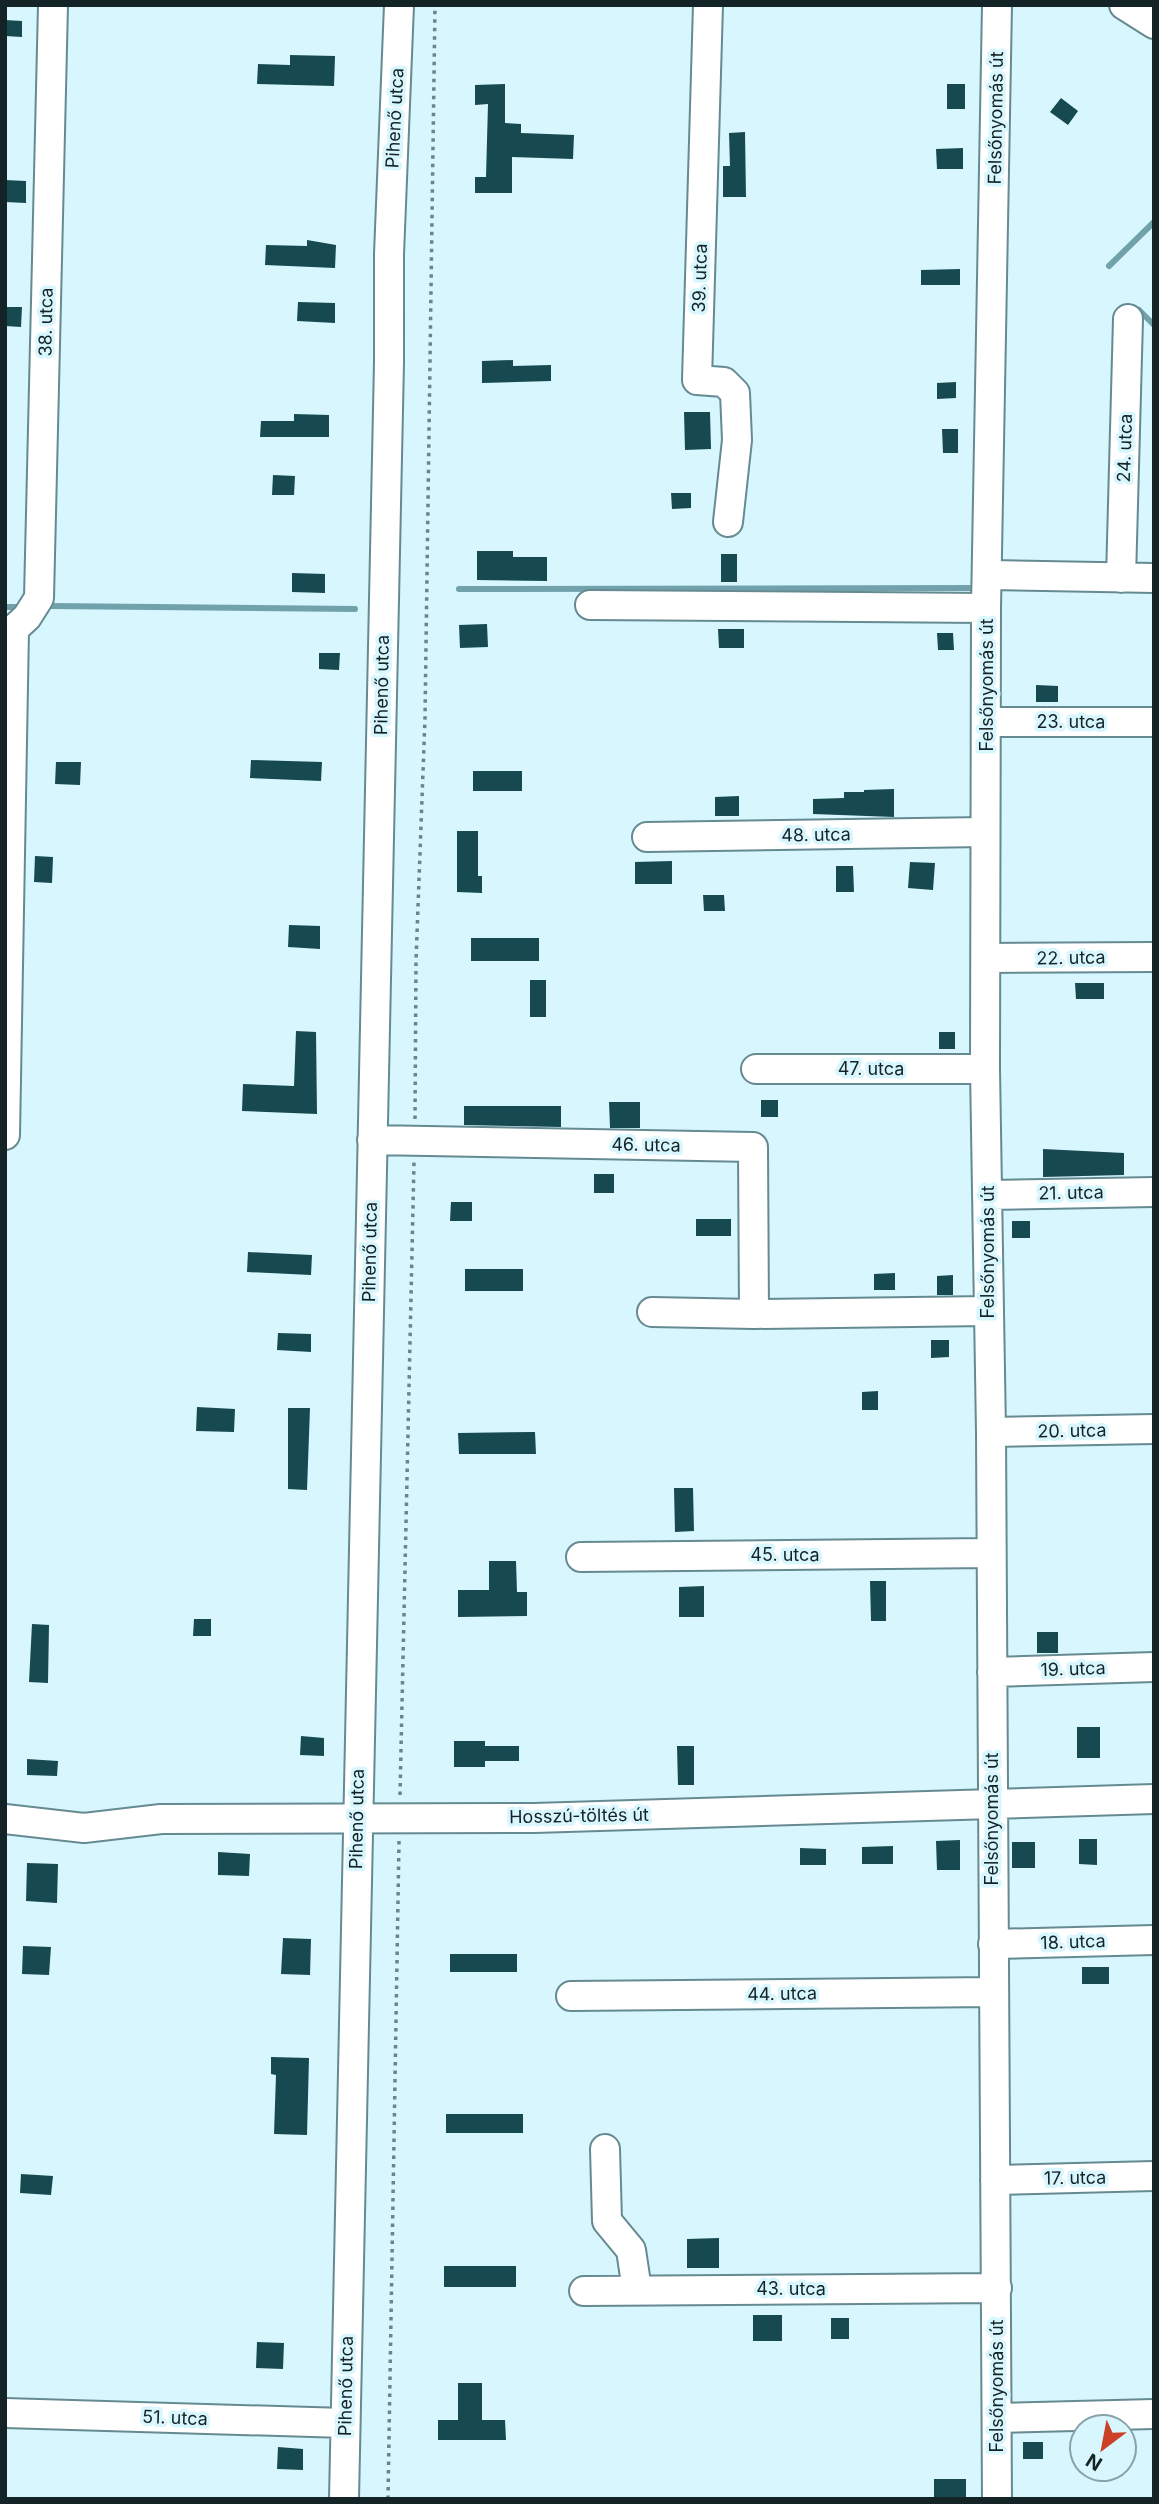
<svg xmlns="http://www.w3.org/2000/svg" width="1159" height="2504" viewBox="0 0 1159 2504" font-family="Inter,sans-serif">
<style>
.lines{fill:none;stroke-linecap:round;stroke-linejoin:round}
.stream{stroke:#71a2ac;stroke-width:6}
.building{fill:#174951}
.minor-casing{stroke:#668a91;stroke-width:32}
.path{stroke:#6d8388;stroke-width:3.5;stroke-dasharray:3.5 5;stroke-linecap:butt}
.minor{stroke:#fff;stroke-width:28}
.labels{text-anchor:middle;stroke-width:7;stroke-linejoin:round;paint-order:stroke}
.street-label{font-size:18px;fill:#142326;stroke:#d7f6fd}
</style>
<rect width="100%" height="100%" fill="#d7f6fd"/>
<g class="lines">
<path class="stream" d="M1109 266 1154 222
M1139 310 1154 325
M459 589 971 588
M49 606 355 609
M5 607H19"/>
</g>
<path class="building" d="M5 20 22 21V37L5 36Z
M290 55 335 56 334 86 257 84 258 64 290 65Z
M505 84V123L521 124V133L574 135 573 159 512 157V193H475V177H486L488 104 475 105V85Z
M947 84H965V109H947Z
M1061 98 1078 111 1068 125 1050 112Z
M745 132 746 197H723V166H730L729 133Z
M963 148V169H937L936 149Z
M5 180 26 181V203L5 202Z
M307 240 336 245 335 268 265 265 266 245 307 246Z
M960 269V285H921V270Z
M298 302 335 303V323L297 321Z
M5 307H22L21 327 5 326Z
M513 360V366L551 365V381L482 383V361Z
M956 382V398L937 399V383Z
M684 412H710L711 449 685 450Z
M294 414 329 415V437H260L261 421H294Z
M942 429H958V453H943Z
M273 475 295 476 294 495H272Z
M671 493H691V508L672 509Z
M477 551H513V557H547V581L477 580Z
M721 554H737V582H721Z
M292 573 325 574V593L292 592Z
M487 624 488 647 460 648 459 625Z
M718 629H744V648H719Z
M937 633H953L954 650H938Z
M319 653H340L339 670 319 669Z
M1036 685 1058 686V702H1036Z
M251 760 322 762 321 781 250 778Z
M56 762H81L80 785 55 784Z
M473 771H522V791H473Z
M894 789V817L813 814V799L844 798V792H864V790Z
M739 796V816H715V797Z
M457 831H478V876H482V893L457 892Z
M35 856 53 857 52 883 34 882Z
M672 861V884H635V862Z
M910 862 935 863 933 890 908 888Z
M836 866H853L854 892H836Z
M703 895H724L725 911H704Z
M289 925 320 926V949L288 947Z
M471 938H539V961H471Z
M530 980H546V1017H530Z
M1075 983H1104V999H1076Z
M296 1031 316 1032 317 1114 242 1111 243 1084 294 1086Z
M939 1032H955V1049H939Z
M761 1100H778V1117H761Z
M609 1102H640V1128H610Z
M464 1106H561V1127L464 1125Z
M1043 1149 1124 1153V1175L1043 1177Z
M594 1174H614V1193H594Z
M451 1202H472V1221H450Z
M696 1219H731V1236H696Z
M1012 1221H1030V1238H1012Z
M248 1252 312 1255 311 1275 247 1272Z
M465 1269H523V1291H465Z
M895 1273V1290H874V1274Z
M953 1275V1295H937V1276Z
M278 1333 311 1334V1352L277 1350Z
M931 1340H949V1357L931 1358Z
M878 1391V1410H862V1392Z
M197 1407 235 1409 234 1432 196 1431Z
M288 1408H310L307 1490 288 1489Z
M535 1432 536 1454H459L458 1433Z
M674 1488H693L694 1531 675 1532Z
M489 1561H516L517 1592H527V1616L458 1617V1590H489Z
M870 1581H886V1621H871Z
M704 1586V1617H679V1587Z
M194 1619H211V1636H193Z
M32 1624 49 1625 48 1683 29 1682Z
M1037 1632H1058V1653H1037Z
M1077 1727H1100V1758H1077Z
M301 1736 324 1738V1756L300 1755Z
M454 1741H485V1746H519V1761H485V1767H454Z
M677 1746H694V1785H678Z
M27 1759 58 1761 57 1776 27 1775Z
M1079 1839H1097V1865L1079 1864Z
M960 1840V1870H937L936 1841Z
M1012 1842H1035V1868H1012Z
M893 1846V1864H862V1847Z
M800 1848 826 1849V1865H800Z
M218 1852 250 1854 249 1876 218 1875Z
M27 1863 58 1864 57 1903 26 1901Z
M283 1938 311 1939 310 1975 281 1974Z
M23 1946 51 1947 49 1975 22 1974Z
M450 1954H517V1972H450Z
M1082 1967H1109V1984H1082Z
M271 2057 309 2058 307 2135 274 2134 276 2075 271 2074Z
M446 2114H523V2133H446Z
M21 2174 53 2176 51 2195 20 2193Z
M719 2238V2268H687V2239Z
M444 2266H516V2287H444Z
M753 2315H782V2341H753Z
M831 2318H849V2339H831Z
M257 2342 284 2343 283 2369 256 2368Z
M458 2383H482V2420H505L506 2440H438V2420H458Z
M1023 2442H1043V2459H1023Z
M278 2447 303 2449V2470L277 2469Z
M934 2479H966V2499H934Z"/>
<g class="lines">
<defs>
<path id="minor" d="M708 5 697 380 724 382 735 393 737 440 728 522
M1124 5 1154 24
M989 575 1154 578
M1121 578 1128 319
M590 605 986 608
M14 629 27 617 39 598 53 5
M988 722H1154
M647 837 985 832
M988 958 1154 957
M756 1069H985
M5 1135 14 629
M372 1140 753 1147 754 1314 987 1311
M989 1195 1154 1192
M652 1312 754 1314
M991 1432 1154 1429
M581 1557 989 1553
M992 1672 1154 1667
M5 1819 84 1828 161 1819 534 1818 1154 1799
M993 1944 1154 1940
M571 1996 993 1992
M605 2149 607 2221 631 2250 637 2290
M995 2180 1154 2176
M584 2291 997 2288
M5 2413 345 2423
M997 2418 1154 2414
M344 2499 389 362V254L399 5
M997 2499 991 1432 985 1069 986 608 997 5"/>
</defs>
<use href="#minor" class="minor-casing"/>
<path class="path" d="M415 1119 416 961 425 718 435 5
M400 1795 414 1162
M388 2499 399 1841"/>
<use href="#minor" class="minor"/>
</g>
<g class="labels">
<g class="street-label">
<text transform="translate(395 118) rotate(-87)" y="6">Pihenő utca</text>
<text transform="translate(996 118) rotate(-89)" y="6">Felsőnyomás út</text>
<text transform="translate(700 278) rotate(-88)" y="6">39. utca</text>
<text transform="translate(46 322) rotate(-89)" y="6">38. utca</text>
<text transform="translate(1125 448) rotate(-88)" y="6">24. utca</text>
<text transform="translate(382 685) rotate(-89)" y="6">Pihenő utca</text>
<text transform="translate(987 685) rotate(-90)" y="6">Felsőnyomás út</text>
<text x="1071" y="728">23. utca</text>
<text transform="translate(816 835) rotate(-1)" y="6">48. utca</text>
<text transform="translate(1071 958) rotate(-1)" y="6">22. utca</text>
<text x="871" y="1075">47. utca</text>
<text transform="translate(646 1145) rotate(1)" y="6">46. utca</text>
<text transform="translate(1071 1193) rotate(-1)" y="6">21. utca</text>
<text transform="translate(370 1252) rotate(-89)" y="6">Pihenő utca</text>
<text transform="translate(988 1252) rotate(-90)" y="6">Felsőnyomás út</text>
<text transform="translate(1072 1431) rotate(-1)" y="6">20. utca</text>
<text x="785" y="1561">45. utca</text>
<text transform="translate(1073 1669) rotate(-2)" y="6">19. utca</text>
<text transform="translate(579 1816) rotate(-1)" y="6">Hosszú-töltés út</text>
<text transform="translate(357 1819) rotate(-89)" y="6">Pihenő utca</text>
<text transform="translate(992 1819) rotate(-90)" y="6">Felsőnyomás út</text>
<text transform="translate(1073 1942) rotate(-2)" y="6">18. utca</text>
<text transform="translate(782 1994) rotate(-1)" y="6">44. utca</text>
<text transform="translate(1075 2178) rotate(-1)" y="6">17. utca</text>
<text x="791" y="2295">43. utca</text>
<text transform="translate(346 2386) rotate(-89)" y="6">Pihenő utca</text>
<text transform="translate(997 2386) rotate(-90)" y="6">Felsőnyomás út</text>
<text transform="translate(175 2418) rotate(2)" y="6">51. utca</text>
</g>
</g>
<rect width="1159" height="2504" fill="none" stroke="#142326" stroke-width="14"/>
<g transform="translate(1103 2448) rotate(212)"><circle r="33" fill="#d7f6fd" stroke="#89a2a7" stroke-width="2"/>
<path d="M0-5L12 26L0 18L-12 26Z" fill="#cc4126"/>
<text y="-10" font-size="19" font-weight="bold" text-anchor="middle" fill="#142326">N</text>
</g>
</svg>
